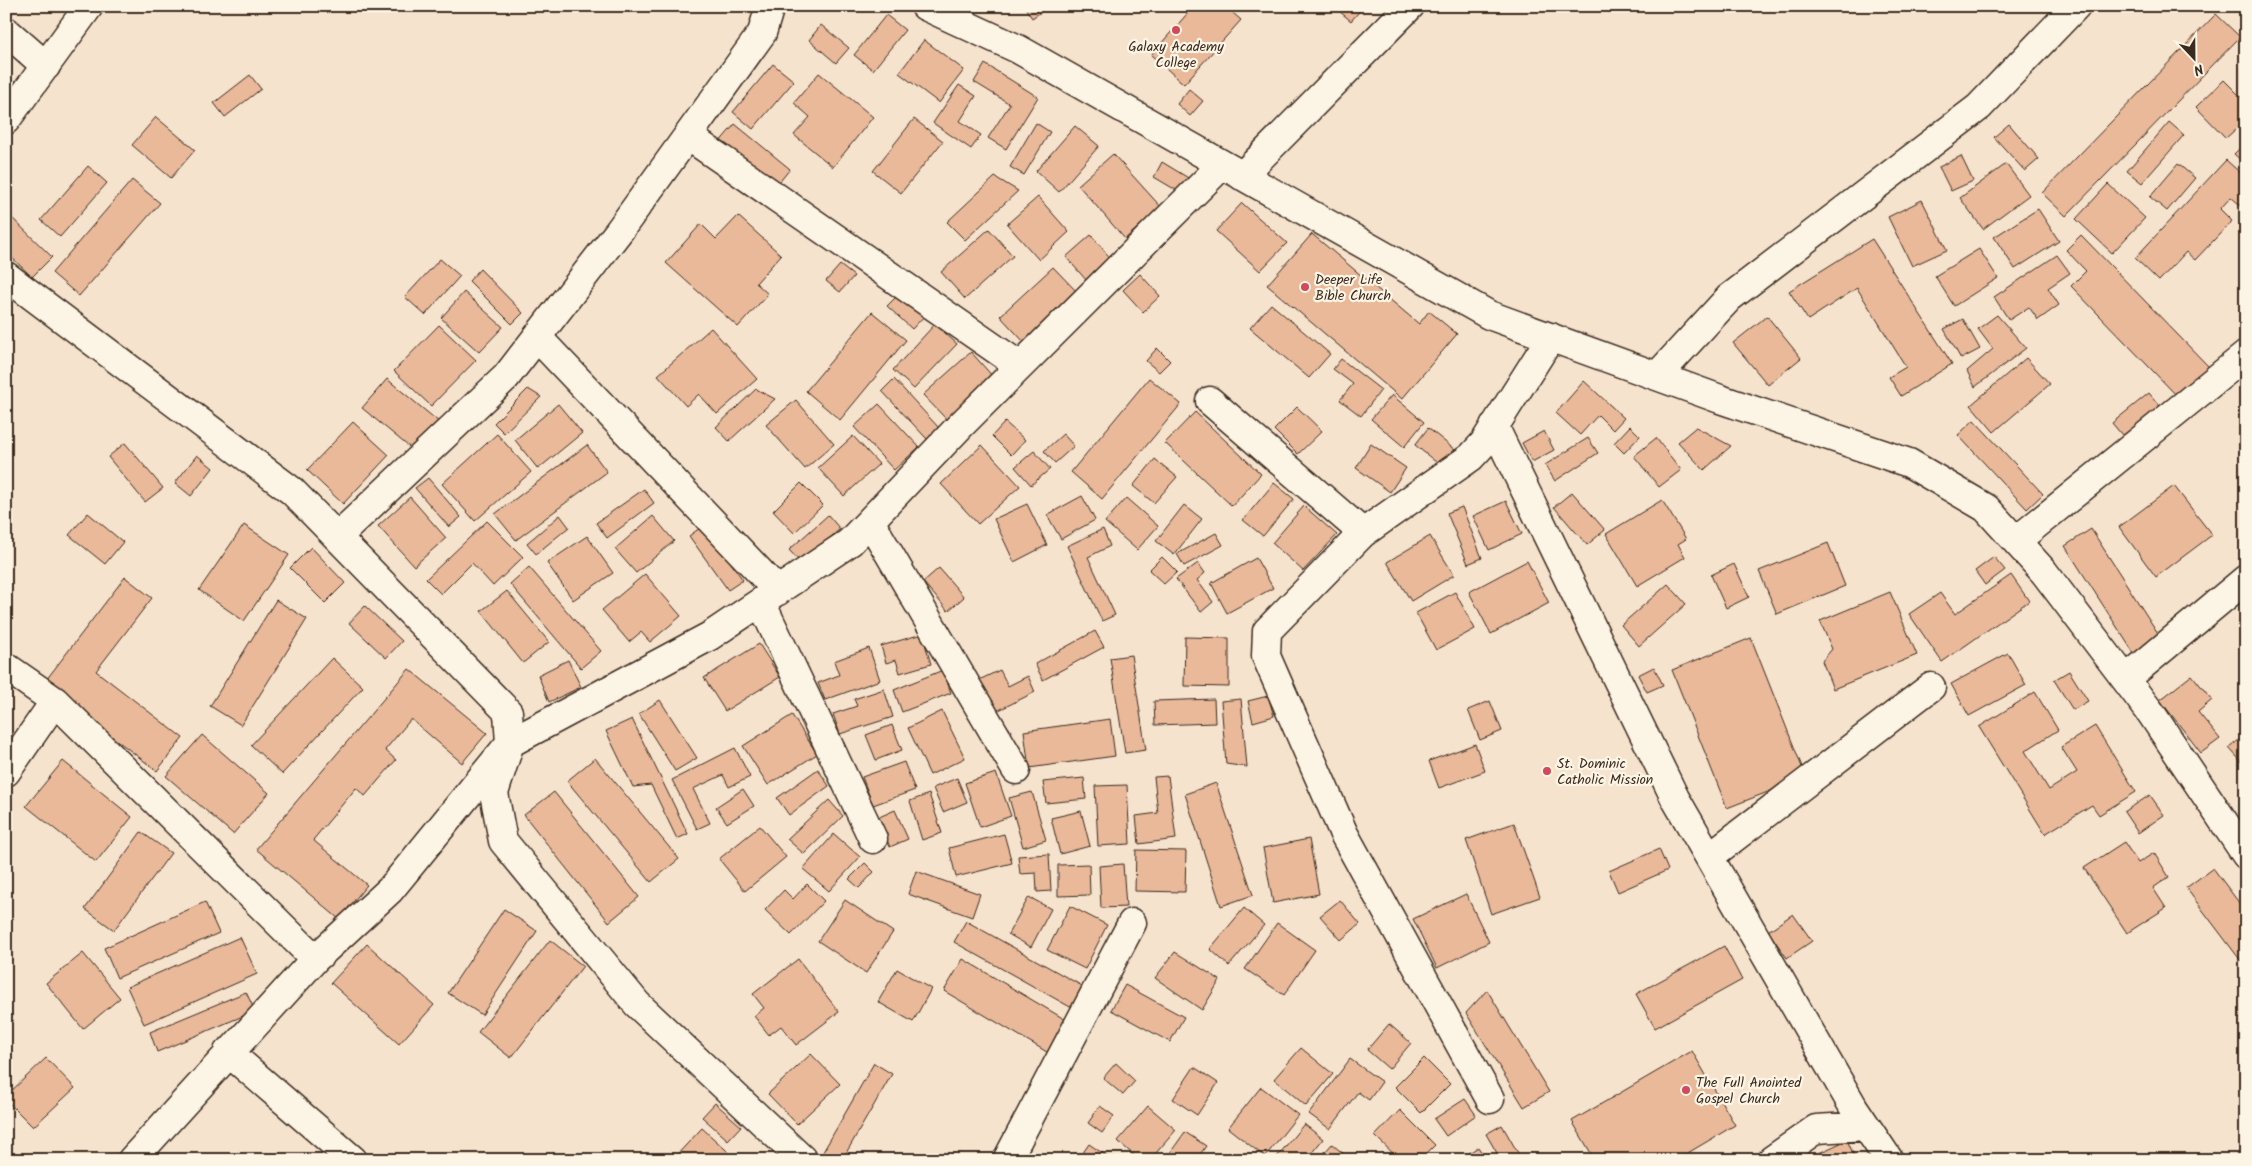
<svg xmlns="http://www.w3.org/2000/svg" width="2252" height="1166" viewBox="0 0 2252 1166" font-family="Kalam,sans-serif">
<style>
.building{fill:#e9b999;stroke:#3b2a1e}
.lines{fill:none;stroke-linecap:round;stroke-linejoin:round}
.minor-casing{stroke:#3b2a1e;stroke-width:31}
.minor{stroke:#fcf5e5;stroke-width:28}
.poi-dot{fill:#d1495b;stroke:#fcf5e5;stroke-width:2}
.labels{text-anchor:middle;stroke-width:4.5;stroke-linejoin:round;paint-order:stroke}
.poi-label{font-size:14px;fill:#3b2a1e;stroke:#fcf5e5;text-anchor:start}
</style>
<rect width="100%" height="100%" fill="#f6e3ce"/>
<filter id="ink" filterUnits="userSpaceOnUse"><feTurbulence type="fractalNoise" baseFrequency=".02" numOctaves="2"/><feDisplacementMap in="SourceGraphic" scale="10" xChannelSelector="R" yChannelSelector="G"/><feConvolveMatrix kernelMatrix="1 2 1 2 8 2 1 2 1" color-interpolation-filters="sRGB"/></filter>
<g filter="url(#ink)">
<path class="building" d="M1024 6H1050L1032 18Z
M1194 6H1225L1241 20 1184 84 1151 55Z
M1333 6H1364L1351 21Z
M2216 14 2240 37 2066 216 2042 193Z
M886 15 905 30 873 70 854 55Z
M821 25 849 48 836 63 809 40Z
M924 40 964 70 939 103 899 73Z
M773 64 794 81 753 129 733 112Z
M985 64 1038 97 1006 149 988 138 1010 104 974 82Z
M819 73 873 117 833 167 794 135 810 117 794 103Z
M250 75 261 89 225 117 214 103Z
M2224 80 2246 102V120L2226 138 2196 107Z
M959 85 976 96 960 121 981 135 971 149 933 123Z
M1189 89 1203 101 1190 116 1177 104Z
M156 117 195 150 171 178 132 145Z
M914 119 943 141 901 193 873 171Z
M2169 122 2184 135 2142 183 2127 171Z
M1036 123 1050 132 1024 175 1010 167Z
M735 124 790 169 773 190 718 144Z
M2009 124 2039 159 2025 171 1994 137Z
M1075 126 1099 146 1059 192 1036 171Z
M2246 142V165L2234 154Z
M1113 154 1161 207 1125 239 1078 185Z
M1961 156 1973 181 1951 191 1939 167Z
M2226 160 2246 178V210L2231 197 2220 209 2232 221 2195 260 2186 252 2159 281 2135 258Z
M1162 162 1190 179 1181 193 1154 177Z
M2006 164 2029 195 1983 229 1960 198Z
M2178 164 2195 178 2167 211 2150 197Z
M88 166 107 183 60 237 41 220Z
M995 177 1018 191 965 240 947 222Z
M132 180 160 203 79 296 52 273Z
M2108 184 2145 218 2112 253 2076 219Z
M1038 197 1069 232 1039 260 1007 224Z
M1922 200 1947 250 1912 266 1888 217Z
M1242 203 1287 243 1260 271 1216 231Z
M2038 209 2059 241 2015 269 1994 237Z
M6 212 52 257 32 277 6 252Z
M738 216 781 255 756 283 768 294 738 327 666 263 701 224 716 239Z
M989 229 1013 256 965 299 941 272Z
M1312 234 1419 324 1429 311 1457 334 1402 399 1267 285Z
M1091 235 1112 260 1087 281 1066 257Z
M2081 235 2209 367 2178 397 2071 286 2086 271 2066 250Z
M1872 239 1952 364 1901 396 1889 377 1906 367 1857 288 1808 320 1789 291Z
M1979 249 1998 278 1954 306 1935 276Z
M2057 255 2070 273 2048 288 2059 305 2038 320 2029 307 2009 320 1994 297Z
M440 259 460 276 425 315 405 297Z
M840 265 854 276 840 292 826 281Z
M1053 267 1079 294 1025 343 1000 316Z
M480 269 523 313 512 324 469 281Z
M1140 274 1160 296 1143 312 1123 290Z
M903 290 927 313 912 329 887 306Z
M464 292 503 327 479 352 441 318Z
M1271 304 1330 354 1309 378 1250 328Z
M872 312 906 340 840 420 806 391Z
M1997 315 2026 348 1975 387 1967 371 1993 349 1978 329Z
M1767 316 1801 358 1768 385 1733 343Z
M1963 319 1980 349 1961 359 1944 329Z
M935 324 957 344 914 389 893 370Z
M439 325 476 360 431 406 394 371Z
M711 328 757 379 717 414 699 394 686 406 658 375Z
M1157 348 1170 361 1159 372 1146 361Z
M971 352 995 379 948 421 923 395Z
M2026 358 2050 384 1994 432 1971 405Z
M1341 359 1381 390 1361 416 1340 400 1353 384 1333 369Z
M1149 378 1181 404 1102 499 1071 472Z
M387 379 439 422 414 451 362 408Z
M894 379 939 428 927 439 882 391Z
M1584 381 1624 418 1613 430 1598 415 1580 435 1556 413Z
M528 389 541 397 504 433 494 423Z
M756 389 775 399 729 441 716 427Z
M2149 393 2164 411 2127 441 2112 423Z
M1392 395 1424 422 1404 447 1371 419Z
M796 400 834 444 805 469 766 425Z
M558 404 582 433 538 469 515 440Z
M879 404 919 447 894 470 854 427Z
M1297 407 1322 431 1298 454 1274 430Z
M1195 412 1261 474 1232 506 1165 443Z
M1974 420 2043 494 2027 509 1958 435Z
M353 422 389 455 343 504 307 470Z
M1005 422 1025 440 1011 455 992 436Z
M1630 426 1640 436 1624 453 1614 443Z
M1696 427 1731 446 1704 470 1678 442Z
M1428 428 1455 450 1442 467 1415 445Z
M1544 431 1554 450 1532 462 1522 443Z
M497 434 531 472 475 521 442 484Z
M1063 434 1074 446 1055 463 1044 451Z
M853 436 879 464 844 496 818 468Z
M1588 438 1598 453 1555 481 1545 465Z
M1656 438 1681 470 1659 487 1634 456Z
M125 443 163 488 145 502 108 457Z
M1371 444 1406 468 1390 492 1356 468Z
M587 445 607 472 516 540 495 514Z
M982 445 1020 486 978 524 941 484Z
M1034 451 1050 469 1031 485 1015 467Z
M197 455 213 468 191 496 175 483Z
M1155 459 1177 477 1154 503 1133 486Z
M428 478 461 517 449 527 415 488Z
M801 483 823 505 794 533 773 511Z
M1274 483 1294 499 1263 536 1243 520Z
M2174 486 2212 535 2156 577 2119 527Z
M644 489 654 503 607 538 596 523Z
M1572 492 1605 530 1587 545 1554 507Z
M1082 496 1095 520 1061 539 1047 515Z
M410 497 446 538 414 566 378 526Z
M1126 498 1158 526 1137 550 1105 522Z
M1662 500 1686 539 1678 544 1685 557 1637 586 1606 534Z
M1506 501 1522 534 1489 550 1473 516Z
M1027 504 1047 545 1014 562 994 519Z
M1184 505 1202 519 1174 555 1156 541Z
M1304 506 1337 535 1303 571 1272 543Z
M1462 507 1482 558 1468 564 1447 513Z
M88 513 123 542 105 564 69 535Z
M560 515 569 527 536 554 527 543Z
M828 515 840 529 801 563 789 550Z
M653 516 674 541 636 573 615 549Z
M487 521 523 557 493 586 472 563 441 594 426 579Z
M244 525 289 555 244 621 199 590Z
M704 525 743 580 728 590 689 536Z
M1103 529 1110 546 1088 557 1115 615 1102 621 1067 546Z
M2091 529 2161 638 2135 655 2065 546Z
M1216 533 1223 545 1184 566 1177 554Z
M587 536 613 573 573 600 547 563Z
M1430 536 1454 575 1411 601 1387 562Z
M1828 543 1845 586 1777 614 1759 571Z
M311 547 345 583 325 603 290 568Z
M1162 557 1177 572 1164 584 1149 570Z
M1994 557 2005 570 1985 585 1975 571Z
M1256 558 1273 588 1227 613 1211 583Z
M1527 561 1549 603 1491 634 1469 592Z
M1198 563 1205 573 1197 580 1213 602 1201 612 1176 579Z
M1734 564 1749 597 1726 608 1711 575Z
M529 567 601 651 581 668 510 584Z
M939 568 964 597 948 611 923 582Z
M645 574 681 616 650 642 641 632 629 642 602 610Z
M2011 575 2029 601 1942 662 1909 614 1940 593 1955 614Z
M125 577 152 598 96 671 183 738 157 771 43 684Z
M1668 584 1686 604 1639 646 1621 625Z
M507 591 549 642 523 663 481 611Z
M1455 592 1475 629 1436 650 1416 613Z
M1890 592 1917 655 1833 689 1822 661 1832 649 1820 621Z
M276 600 307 619 241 725 210 706Z
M365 606 402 641 386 658 349 623Z
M1095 631 1104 647 1043 680 1035 664Z
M922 634 931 664 900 673 896 660 886 663 881 646Z
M1185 637 1229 638V687L1184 686Z
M1751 638 1806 777 1727 808 1672 670Z
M759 644 780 677 725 711 704 678Z
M869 648 880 680 825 700 818 683 839 675 834 661Z
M2008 653 2026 685 1969 716 1951 684Z
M1131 655 1146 750 1125 753 1110 658Z
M332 658 363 687 282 774 251 745Z
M568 660 581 687 549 702 538 675Z
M1654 667 1663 685 1647 692 1638 675Z
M409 669 487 733 462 763 411 719 385 750 396 760 365 796 356 788 313 840 367 885 339 919 256 849Z
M943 670 951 693 902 712 894 690Z
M1000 670 1008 686 1028 676 1035 692 995 712 979 680Z
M2069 671 2088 701 2073 710 2054 680Z
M2192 675 2212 700 2198 712 2220 739 2201 753 2160 700Z
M884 689 893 717 840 734 833 714 857 706 854 699Z
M2035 692 2058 730 2025 751 2049 790 2077 772 2061 747 2095 726 2136 792 2099 815 2092 805 2045 834 1979 727Z
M1268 696 1274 716 1253 722 1248 701Z
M1214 699 1215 723 1155 725 1154 701Z
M1241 699 1247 767 1226 764 1221 701Z
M660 700 697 758 675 771 639 714Z
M1490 701 1502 731 1480 740 1468 710Z
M942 711 965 758 930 775 908 728Z
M792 715 817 754 768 785 743 746Z
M632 719 688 834 677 839 651 785 633 787 606 731Z
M1110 719 1115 756 1029 768 1024 731Z
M892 725 902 750 876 760 866 735Z
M2246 734V767L2229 748Z
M202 735 269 793 233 834 166 776Z
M1475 744 1485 771 1439 788 1429 761Z
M735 748 750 777 729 787 723 775 693 789 710 823 697 829 672 780Z
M595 758 679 859 651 882 567 781Z
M63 761 132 817 96 862 26 806Z
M904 762 915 790 873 805 862 777Z
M818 769 829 786 789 815 777 798Z
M996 773 1011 816 980 827 965 783Z
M1168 776 1176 839 1139 844 1136 816 1158 813 1154 777Z
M957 778 967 802 943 812 933 788Z
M1084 778 1086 799 1046 803 1043 782Z
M1216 783 1253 895 1221 906 1185 794Z
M1127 785 1130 844 1098 846 1095 786Z
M743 789 754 806 727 823 716 807Z
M554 792 639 897 609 922 524 815Z
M1032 792 1046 840 1023 847 1009 798Z
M929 794 942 833 922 840 910 801Z
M2150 795 2164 815 2138 833 2124 812Z
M829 800 843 816 804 854 787 839Z
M895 810 908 839 890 847 877 818Z
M1081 811 1090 846 1060 854 1051 818Z
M1514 823 1540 897 1491 914 1466 840Z
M760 826 786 857 745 891 719 859Z
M141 832 171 853 114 930 85 909Z
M834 834 860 857 829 891 803 869Z
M1004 834 1012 863 956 877 949 848Z
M1309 839 1319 894 1273 903 1263 848Z
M2124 842 2138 863 2154 853 2169 877 2153 888 2166 908 2127 933 2084 868Z
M1659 849 1668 870 1618 892 1609 871Z
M1136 850 1186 851 1185 892 1135 891Z
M1049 854 1051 891 1037 892 1036 873 1020 874 1018 856Z
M865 863 874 872 859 888 849 879Z
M1089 864 1090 895 1058 896V865Z
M1123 864 1126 907 1101 908 1099 866Z
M2213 868 2246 912V957L2241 961 2186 888Z
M916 871 980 894 972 917 908 894Z
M807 884 824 901 791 935 765 910 784 890 793 899Z
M1466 894 1489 942 1437 968 1413 919Z
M1029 897 1051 909 1031 947 1008 934Z
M845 900 893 932 866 973 818 941Z
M1340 900 1360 924 1341 940 1320 916Z
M205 902 219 933 117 978 104 948Z
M1070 906 1107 925 1085 969 1047 950Z
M1244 908 1264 925 1229 966 1210 949Z
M504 909 537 931 482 1015 448 993Z
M1793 914 1812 941 1787 958 1768 931Z
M966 921 1084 987 1072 1008 954 942Z
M1277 923 1315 950 1284 995 1245 969Z
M240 937 257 974 144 1024 127 987Z
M550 940 583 966 511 1058 478 1032Z
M367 944 434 1005 399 1044 331 983Z
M1724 946 1742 980 1655 1028 1636 994Z
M1175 952 1220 980 1202 1010 1155 978Z
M83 953 120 998 83 1029 46 983Z
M798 959 839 1012 796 1045 781 1026 769 1035 754 1016 764 1008 753 994Z
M963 959 1071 1023 1052 1055 944 991Z
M897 969 931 989 913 1022 878 1002Z
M1125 985 1184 1017 1170 1042 1111 1010Z
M1487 990 1549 1092 1524 1107 1466 1013Z
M246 992 255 1011 157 1052 150 1032Z
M1389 1024 1411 1043 1389 1069 1367 1050Z
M1301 1048 1333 1074 1306 1106 1274 1079Z
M1692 1051 1735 1125 1676 1160H1595L1572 1121Z
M811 1054 840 1084 797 1124 768 1094Z
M46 1058 75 1088 33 1127 6 1100V1096Z
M1424 1058 1450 1084 1421 1113 1395 1087Z
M1350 1059 1382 1082 1369 1100 1358 1092 1330 1129 1309 1114Z
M874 1063 892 1074 842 1160H836L823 1152Z
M1116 1063 1135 1081 1123 1095 1103 1078Z
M1194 1067 1218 1083 1197 1115 1173 1099Z
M1261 1087 1298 1115 1265 1157 1228 1128Z
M1465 1099 1476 1115 1446 1136 1434 1119Z
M715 1103 741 1126 728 1140 702 1117Z
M1100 1106 1114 1116 1102 1133 1088 1123Z
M1148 1106 1176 1130 1150 1160H1139L1118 1141Z
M1400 1110 1435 1145 1420 1160H1400L1375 1136Z
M1304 1124 1323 1139 1306 1160H1278L1276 1158Z
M1502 1125 1522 1160H1501L1486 1134Z
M702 1128 737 1160H672Z
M1185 1132 1206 1146 1196 1160H1165Z
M1847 1140 1856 1160H1804Z
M1089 1144 1111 1159 1110 1160H1078Z
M1332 1144 1346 1156 1343 1160H1318Z
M1478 1147 1486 1160H1459Z"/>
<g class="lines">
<defs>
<path id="minor" d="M925 6 1018 49 1489 315 1720 399 1909 463 1986 508 2044 572 2151 713 2246 855
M6 31 46 66
M6 120 89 6
M688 136 1020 366
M1242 176 1410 6
M6 276 292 491 508 712 510 743 494 793 503 841 637 1004 803 1160
M537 337 778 591
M1657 376 1729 298 1979 107 2076 6
M1210 401 1363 533
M1494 426 1675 798 1854 1108 1889 1160
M870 521 1016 770
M337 537 506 377 619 231 762 33 770 6
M2016 541 2246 355
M761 602 873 839
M6 667 55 701 315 959
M2126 679 2246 579
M6 772 55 701
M1709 857 1931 687
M228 1052 353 1160
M1490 1099 1344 834 1266 656 1267 631 1363 533 1471 457 1484 443 1551 337
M132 1160 315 959 390 890 510 743 710 636 850 542 960 426 1222 165
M1007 1160 1132 923
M1772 1160 1816 1129 1866 1126"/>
</defs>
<use href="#minor" class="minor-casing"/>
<use href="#minor" class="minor"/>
</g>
</g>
<g class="poi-dot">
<circle cx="1176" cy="30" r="5"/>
<circle cx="1305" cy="287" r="5"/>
<circle cx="1547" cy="771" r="5"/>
<circle cx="1686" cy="1090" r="5"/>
</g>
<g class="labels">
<g class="poi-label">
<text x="1176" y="51" text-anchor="middle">Galaxy Academy<tspan x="1176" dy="16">College</tspan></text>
<text x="1315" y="284">Deeper Life<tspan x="1315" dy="16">Bible Church</tspan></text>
<text x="1557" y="768">St. Dominic<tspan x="1557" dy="16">Catholic Mission</tspan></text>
<text x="1696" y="1087">The Full Anointed<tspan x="1696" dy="16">Gospel Church</tspan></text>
</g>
</g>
<rect width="2252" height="1166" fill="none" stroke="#fcf5e5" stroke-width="25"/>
<rect x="12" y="12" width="2227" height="1141" fill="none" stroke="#3b2a1e" stroke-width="2" filter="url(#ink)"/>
<g transform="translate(2194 58) rotate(158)" stroke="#fcf5e5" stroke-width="4" paint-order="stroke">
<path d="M0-4L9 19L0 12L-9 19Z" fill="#3b2a1e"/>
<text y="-8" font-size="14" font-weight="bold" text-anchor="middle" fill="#3b2a1e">N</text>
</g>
</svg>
